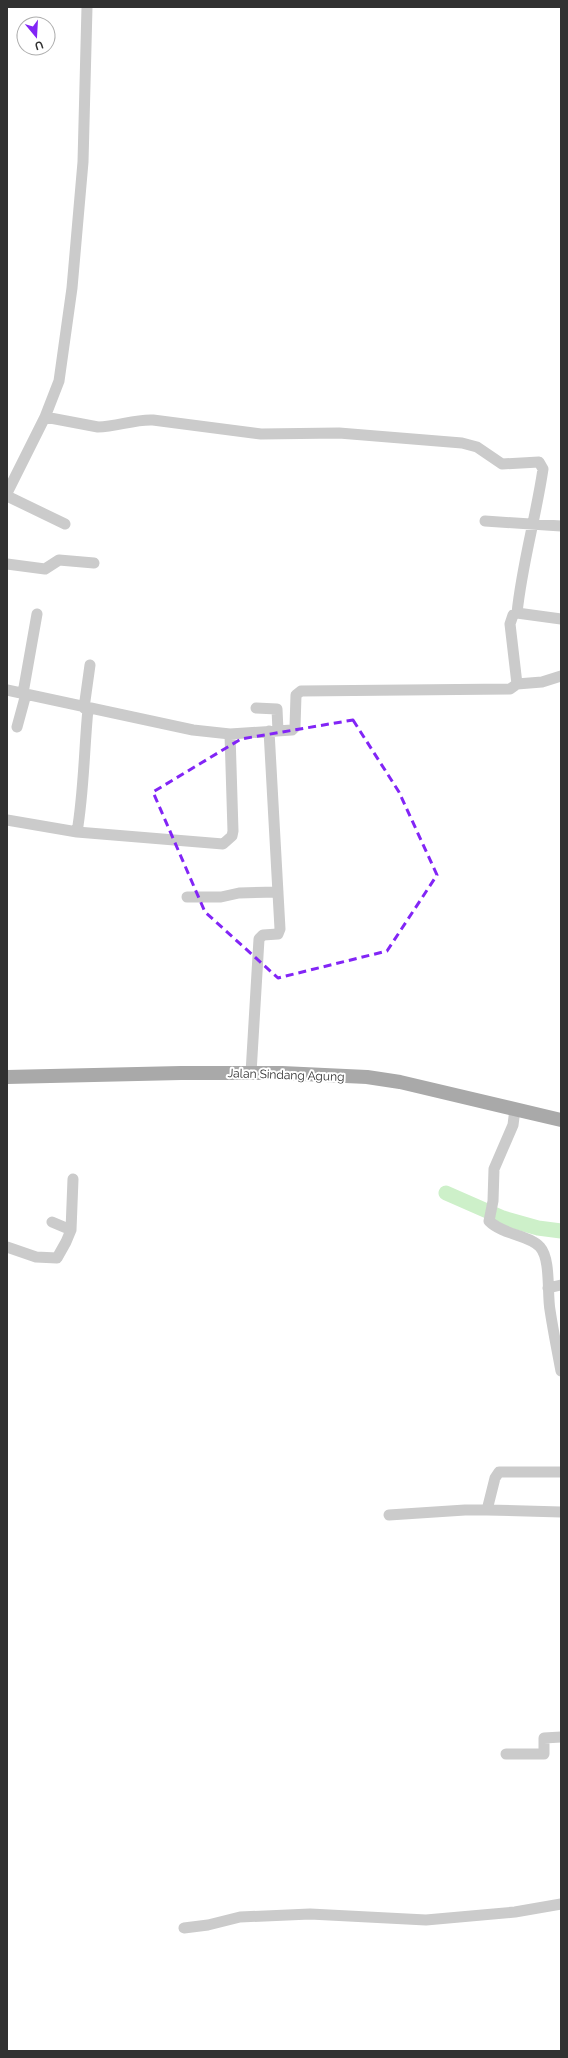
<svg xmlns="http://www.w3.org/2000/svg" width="568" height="2058" viewBox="0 0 568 2058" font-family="Raleway,sans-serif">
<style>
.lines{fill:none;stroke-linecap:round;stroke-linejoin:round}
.river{stroke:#cdf0c9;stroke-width:15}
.minor{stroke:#cbcbcb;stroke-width:11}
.major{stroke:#a9a9a9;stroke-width:14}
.marked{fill:none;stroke:#8225f6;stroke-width:3;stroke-dasharray:8 5;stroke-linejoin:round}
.labels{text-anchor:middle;stroke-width:4;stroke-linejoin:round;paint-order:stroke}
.street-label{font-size:12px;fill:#313131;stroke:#fff}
</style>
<rect width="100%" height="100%" fill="#fff"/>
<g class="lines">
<path class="river" d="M446 1193 503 1218 538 1228 561 1231"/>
<path class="minor" d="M45 417 98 427C117 427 134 419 153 420L261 434 339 433 462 443 477 447 502 464 539 462 543 469C536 517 522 564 517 613L561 619
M7 493 45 417 59 381 72 288 83 162 87 7
M7 496 65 524
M485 521 561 526
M7 564 45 569 59 560 94 563
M517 684 542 682 561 676
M7 690 193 730 230 734 292 730 295 727 296 695 301 691 510 689 517 684 510 624 513 615 517 613
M23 693 37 614
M84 708 90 665
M256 708 277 709 278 731
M17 727 26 694
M7 820 77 832 223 844 232 836 233 831 230 734
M77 832C84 791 84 750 88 709
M187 897H221L239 893 278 892
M251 1073 259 939 263 935 278 934 280 929 269 731
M515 1109 513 1125 494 1169 493 1201 489 1221C503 1235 530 1235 540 1247 551 1259 547 1294 550 1310 553 1330 557 1350 561 1371
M52 1222 71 1230 73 1179
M7 1247 36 1257 57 1258 66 1242 71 1230
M548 1288 561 1285
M487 1510 561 1512
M389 1515 465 1510H487L495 1478 499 1472H561
M506 1754H544V1738L561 1737
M184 1928 208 1925 240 1917 310 1914 426 1920 515 1912 561 1904"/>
<path class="major" d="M7 1077 181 1073H282L367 1077 400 1082 561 1120"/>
</g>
<path class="marked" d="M353 720 399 792 437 875 387 951 278 978 205 912 153 792 241 739Z"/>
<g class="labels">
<g class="street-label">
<text transform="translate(286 1075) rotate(2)" y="4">Jalan Sindang Agung</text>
</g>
</g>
<rect width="568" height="2058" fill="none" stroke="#313131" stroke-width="16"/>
<g transform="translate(36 36) rotate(162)"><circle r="19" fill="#ffffff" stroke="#adadad"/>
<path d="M0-3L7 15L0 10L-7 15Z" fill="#8225f6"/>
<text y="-6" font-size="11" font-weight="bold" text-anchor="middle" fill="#313131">U</text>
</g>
</svg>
